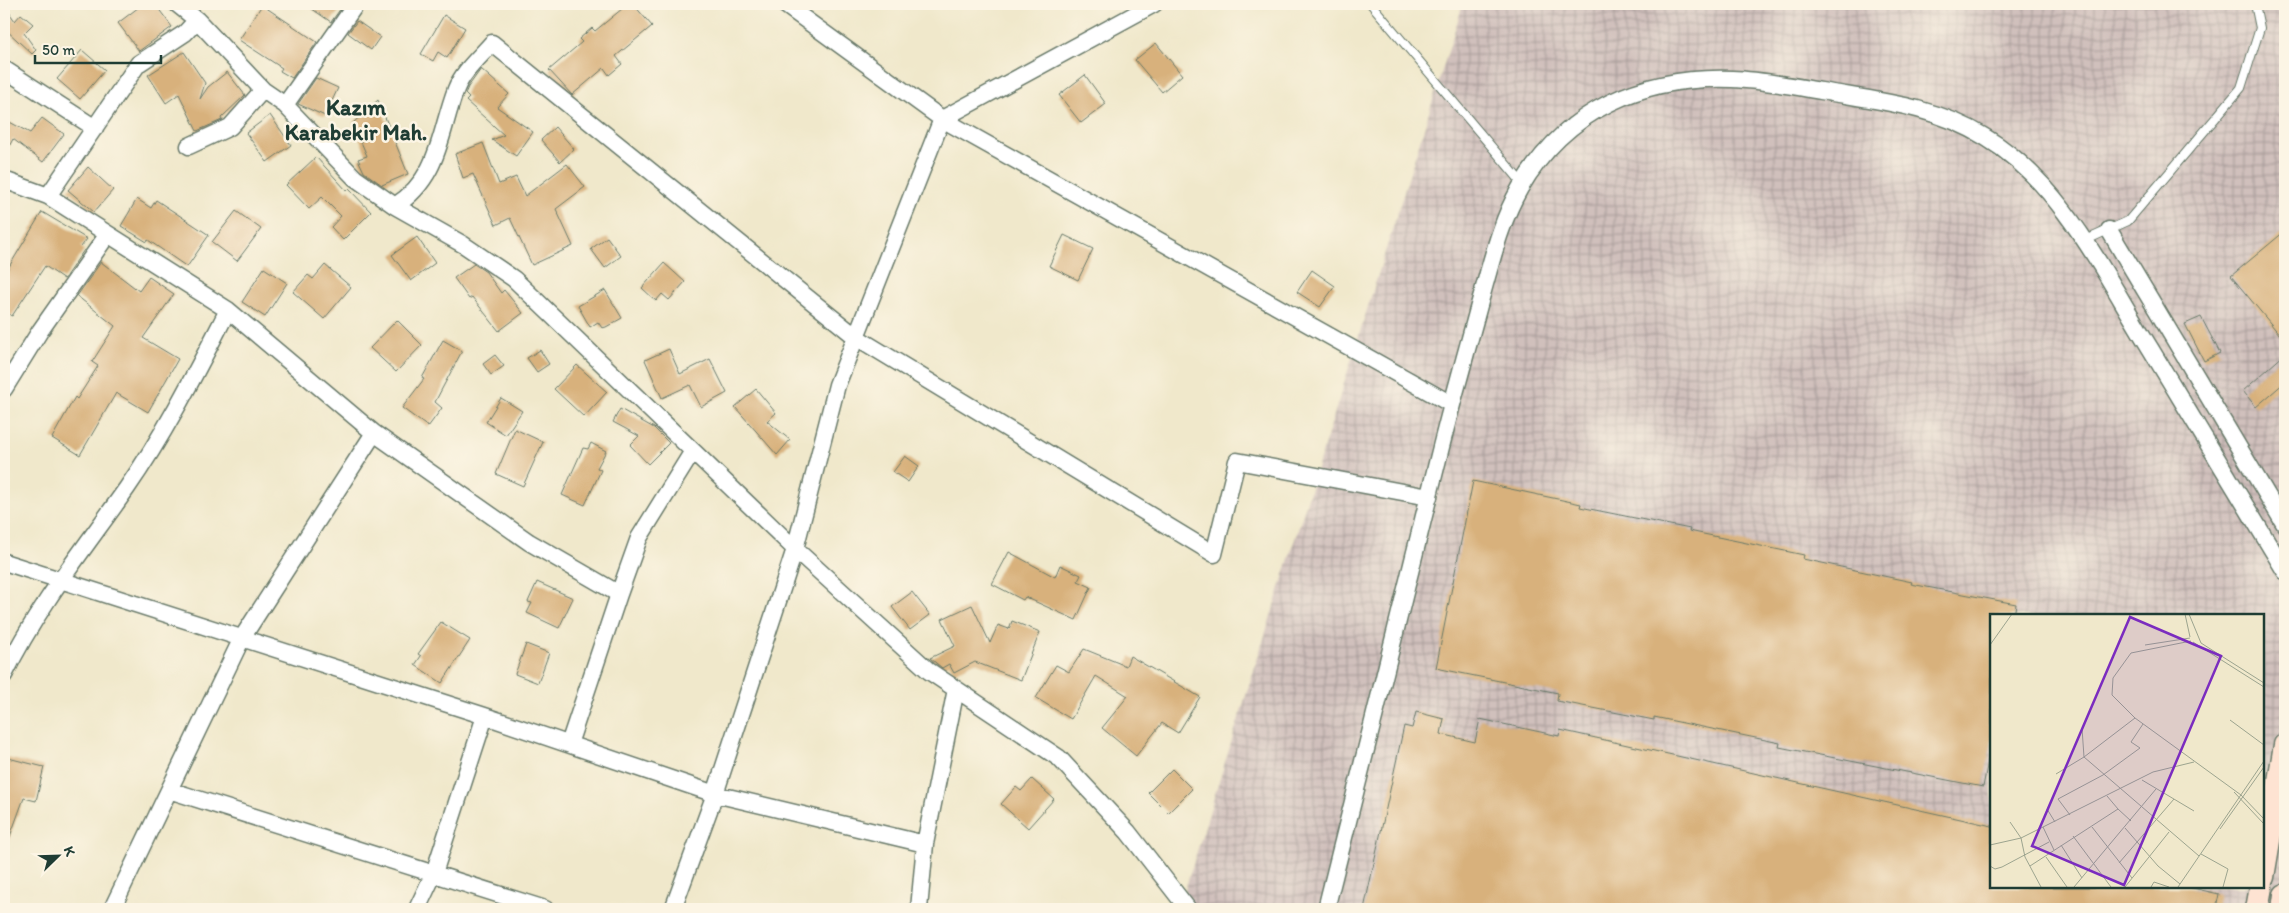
<svg xmlns="http://www.w3.org/2000/svg" width="2289" height="913" viewBox="0 0 2289 913" font-family="Itim,sans-serif">
<style>
.industrial{fill:url(#industrial-grid);fill-rule:evenodd}
.building{fill:#d8b17b}
.lines{fill:none;stroke-linecap:round;stroke-linejoin:round}
.lane-casing{stroke:#687969;stroke-width:10}
.street-casing{stroke:#687969;stroke-width:19}
.secondary-casing{stroke:#687969;stroke-width:25}
.lane{stroke:#fff;stroke-width:8}
.street{stroke:#fff;stroke-width:16}
.secondary{stroke:#fee3d2;stroke-width:22}
.labels{text-anchor:middle;stroke-width:5;stroke-linejoin:round;paint-order:stroke}
.district-label{font-size:22px;font-weight:bold;fill:#1f3d34;stroke:#fcf5e5}
.inset-road{fill:none;stroke:#9ca48f;stroke-width:1}
.view{fill:#7b2cbf;fill-opacity:0.15;stroke:#7b2cbf;stroke-width:2.5}
.inset-edge{fill:none;stroke:#1f3d34;stroke-width:2.5}
</style>
<defs>
<pattern id="industrial-grid" width="8" height="8" patternUnits="userSpaceOnUse" patternTransform="scale(1.25)"><rect width="8" height="8" fill="#d0c0bc"/><path d="M0 4h8M4 0v8" fill="none" stroke="#a89d9a"/></pattern>
</defs>
<rect width="100%" height="100%" fill="#fcf5e5"/>
<filter id="ink" filterUnits="userSpaceOnUse"><feTurbulence type="fractalNoise" baseFrequency=".02" numOctaves="2"/><feDisplacementMap in="SourceGraphic" scale="10" xChannelSelector="R" yChannelSelector="G"/><feConvolveMatrix kernelMatrix="1 2 1 2 8 2 1 2 1" color-interpolation-filters="sRGB"/></filter>
<filter id="wash" filterUnits="userSpaceOnUse"><feTurbulence type="fractalNoise" baseFrequency=".0096" numOctaves="4" result="noise"/><feDisplacementMap in="SourceGraphic" scale="20" xChannelSelector="R" yChannelSelector="G"/><feGaussianBlur stdDeviation="1.12" result="paint"/><feColorMatrix in="noise" values="0 0 0 0 0 0 0 0 0 0 0 0 0 0 0 0 0 1.4 0 .05"/><feComposite in="paint" operator="in"/></filter>
<g filter="url(#wash)">
<rect width="100%" height="100%" fill="#f0e8cb"/>
<path class="industrial" d="M1463 4H2285V909H1179ZM1992 616H2263V887H1992Z"/>
<g id="blocks">
<path class="building" d="M143 4H155L172 27 139 51 118 23Z
M305 4H344L331 22Z
M628 4H633L652 26 616 56 622 64 609 75 604 68 572 95 549 70 582 42 579 39 592 28 595 31Z
M4 5 15 21 21 14 33 24 24 33 36 50 32 54 4 28Z
M262 5 317 42 292 78 280 71 282 68 239 40Z
M444 15 465 28 447 58 438 52 433 61 421 54Z
M357 21 380 37 371 50 348 33Z
M1156 43 1182 75 1162 92 1135 60Z
M82 50 105 70 80 99 57 79Z
M184 52 205 83 200 99 208 87 227 72 245 95 221 118 222 120 197 131 179 94 166 103 148 75Z
M481 69 509 94 497 107 533 132 516 156 492 140 504 135 466 101 469 98 465 94 468 87Z
M1085 75 1106 104 1081 123 1059 95Z
M316 78 338 88 325 116 298 104Z
M378 100 408 174 382 185 364 172 358 159 367 156 353 123Z
M270 115 291 145 267 162 246 133Z
M42 118 64 134 43 162 13 139 4 156V119L30 133Z
M555 127 574 149 560 162 541 140Z
M483 143 499 184 516 177 525 196 567 164 585 187 556 209 573 246 532 265 510 218 496 225 473 174 463 178 455 154Z
M316 157 347 191 349 189 371 212 343 240 331 227 341 216 322 197 309 209 286 185Z
M88 167 113 190 94 212 68 190Z
M137 199 151 208 156 200 209 235 187 267 148 240 147 242 121 226Z
M236 211 261 229 237 261 212 242Z
M42 212 87 239 81 247 84 250 64 279 45 266 12 316 4 311V275Z
M2285 231V341L2231 276Z
M1064 235 1093 249 1078 280 1049 266Z
M417 237 435 263 411 281 392 255Z
M607 237 621 256 605 268 591 249Z
M101 262 139 291 149 277 174 294 143 338 178 359 148 412 116 393 80 455 52 438 75 397 77 399 98 366 92 362 115 326 77 296Z
M664 263 685 282 669 300 662 294 656 301 642 288Z
M474 264 486 272 501 293 504 290 523 313 499 331 472 297 469 299 454 278Z
M325 265 351 287 324 319 293 292 308 275 313 279Z
M264 268 287 283 265 317 242 302Z
M1312 270 1335 286 1320 307 1297 292Z
M605 290 622 318 606 327 602 328 598 322 590 327 578 306Z
M2201 317 2220 353 2204 361 2185 324Z
M397 320 422 345 396 372 370 348Z
M443 340 462 351 435 402 442 408 428 427 402 408 424 379 422 378Z
M669 349 680 374 710 359 727 393 701 407 690 385 662 398 645 360Z
M540 350 549 364 537 372 527 358Z
M2285 354V382L2256 407 2243 391Z
M495 355 504 366 491 375 483 364Z
M577 365 607 392 584 417 554 389Z
M756 389 776 413 767 421 790 440 777 455 735 407Z
M501 398 522 411 506 435 486 422Z
M620 409 654 428 669 443 648 464 630 445 639 436 613 422Z
M515 429 543 442 523 486 496 474Z
M591 443 606 451 597 468 601 470 585 505 562 495 583 448 588 449Z
M905 456 919 466 908 482 893 472Z
M1473 481 1581 504 1580 507 1690 529 1689 531 1804 555 1803 559 1912 582 1911 584 2016 604 2014 616H1992V740L1983 787 1779 747 1780 743 1654 717V720L1557 701 1558 693 1436 668Z
M1009 552 1055 577 1060 565 1081 575 1078 581 1091 587 1076 620 1025 597 1023 600 992 584Z
M537 582 573 598 559 628 527 613 532 603 528 602Z
M912 592 930 615 910 630 892 607Z
M972 605 990 643 998 625 1009 629 1012 621 1040 632 1021 680 975 662 954 673 949 664 942 668 930 658 955 646 942 619Z
M441 622 470 640 442 683 415 665 421 656 418 654Z
M526 644 549 653 538 683 515 674Z
M1084 649 1126 666 1130 656 1200 697 1178 733 1162 723 1136 756 1102 728 1128 696 1096 676 1071 719 1036 698 1056 665 1069 672Z
M1416 712 1444 719 1441 734 1475 742 1480 719 1559 736 1560 730 1992 826V887H2188L2219 894 2216 909H1364L1404 726 1412 728Z
M4 757 44 767 36 801 24 798 5 850Z
M1172 769 1192 789 1168 813 1148 793Z
M1032 779 1054 799 1028 828 1001 804 1016 787 1021 791Z"/>
</g>
</g>
<g filter="url(#ink)">
<use href="#blocks" fill-opacity="0" stroke="#687969" stroke-width="1"/>
<g class="lines">
<defs>
<path id="lane" d="M1371 4 1523 184
M2084 241 2128 221 2241 88 2260 28 2255 4"/>
<path id="street" d="M177 4 197 20 263 90 285 105 355 178 395 206 464 245 514 279 795 549 929 671 1059 758 1128 832 1188 909
M784 4 942 119 1451 404
M4 69 95 128
M285 105 356 4
M189 146 230 127 263 90
M4 180 48 196 228 310 374 433 529 542 619 594 639 538 693 451
M48 196 138 64 185 33 197 20
M395 206C440 177 439 134 456 89 463 71 480 57 492 43L856 337 1214 554 1237 461 1429 497
M2109 230 2285 525
M4 389 40 331 108 234
M4 562 485 716 715 794 925 844
M4 675C37 607 84 549 127 488 166 432 197 370 228 310
M569 744 619 594
M169 790 545 909
M112 909 242 638 374 433
M417 909 434 873 485 716
M673 909 715 794 795 549 837 385 942 119 1154 4
M919 909 925 844 956 689
M1326 909C1364 758 1402 606 1439 455 1452 402 1467 350 1481 298 1492 260 1500 223 1520 188 1566 109 1643 76 1732 79 1762 80 1792 86 1821 91 1878 101 1935 106 1985 137 2062 183 2104 274 2150 348 2195 422 2240 496 2285 571"/>
<path id="secondary" d="M2263 877 2285 745
M2257 909 2261 887
M2283 909 2285 895"/>
</defs>
<use href="#lane" class="lane-casing"/>
<use href="#street" class="street-casing"/>
<use href="#secondary" class="secondary-casing"/>
<use href="#lane" class="lane"/>
<use href="#street" class="street"/>
<use href="#secondary" class="secondary"/>
</g>
</g>
<g class="labels">
<g class="district-label">
<text x="356" y="115">Kazım<tspan x="356" dy="25">Karabekir Mah.</tspan></text>
</g>
</g>
<g transform="translate(1990 614)">
<rect width="274" height="274" fill="#f0e8cb"/>
<path class="inset-road" d="M195 0 200 23M199 0 211 29 274 69M201 27 141 39 123 64 122 81 145 104 251 181 274 205M203 28 274 73M0 31 22 0M155 31 200 24M240 106 274 131M92 114 94 143 209 242M66 160 94 143 145 104M152 166 204 197M244 178 274 210M57 195 65 208M128 195 141 207M80 201 68 185 113 161 150 134 141 128 153 110M53 213 64 236M102 213 142 264M135 214 168 252 190 270M230 215 274 153M83 222 121 273M0 231 31 224 20 208M71 231 92 264M211 240 238 255 233 273M56 243 77 273M129 249 184 185M0 252 5 255 12 253 59 228M40 252 128 195 117 182M51 273 35 243 31 224 163 158 204 148M84 273 166 175M135 273 179 218M161 273 164 268 179 273M188 273 274 147"/>
<path class="view" d="M140 3 231 42 134 271 42 232Z"/>
<rect width="274" height="274" class="inset-edge"/>
</g>
<rect width="2289" height="913" fill="none" stroke="#fcf5e5" stroke-width="20"/>
<g transform="translate(58 856) rotate(67)" stroke="#fcf5e5" stroke-width="4" paint-order="stroke">
<path d="M0-4L9 19L0 12L-9 19Z" fill="#1f3d34"/>
<text y="-8" font-size="14" font-weight="bold" text-anchor="middle" fill="#1f3d34">K</text>
</g>
<path d="M35 55v8h126v-8" fill="none" stroke="#1f3d34" stroke-width="2.5"/>
<text x="42" y="55" font-size="15" fill="#1f3d34" stroke="#fcf5e5" stroke-width="4" paint-order="stroke">50 m</text>
</svg>
